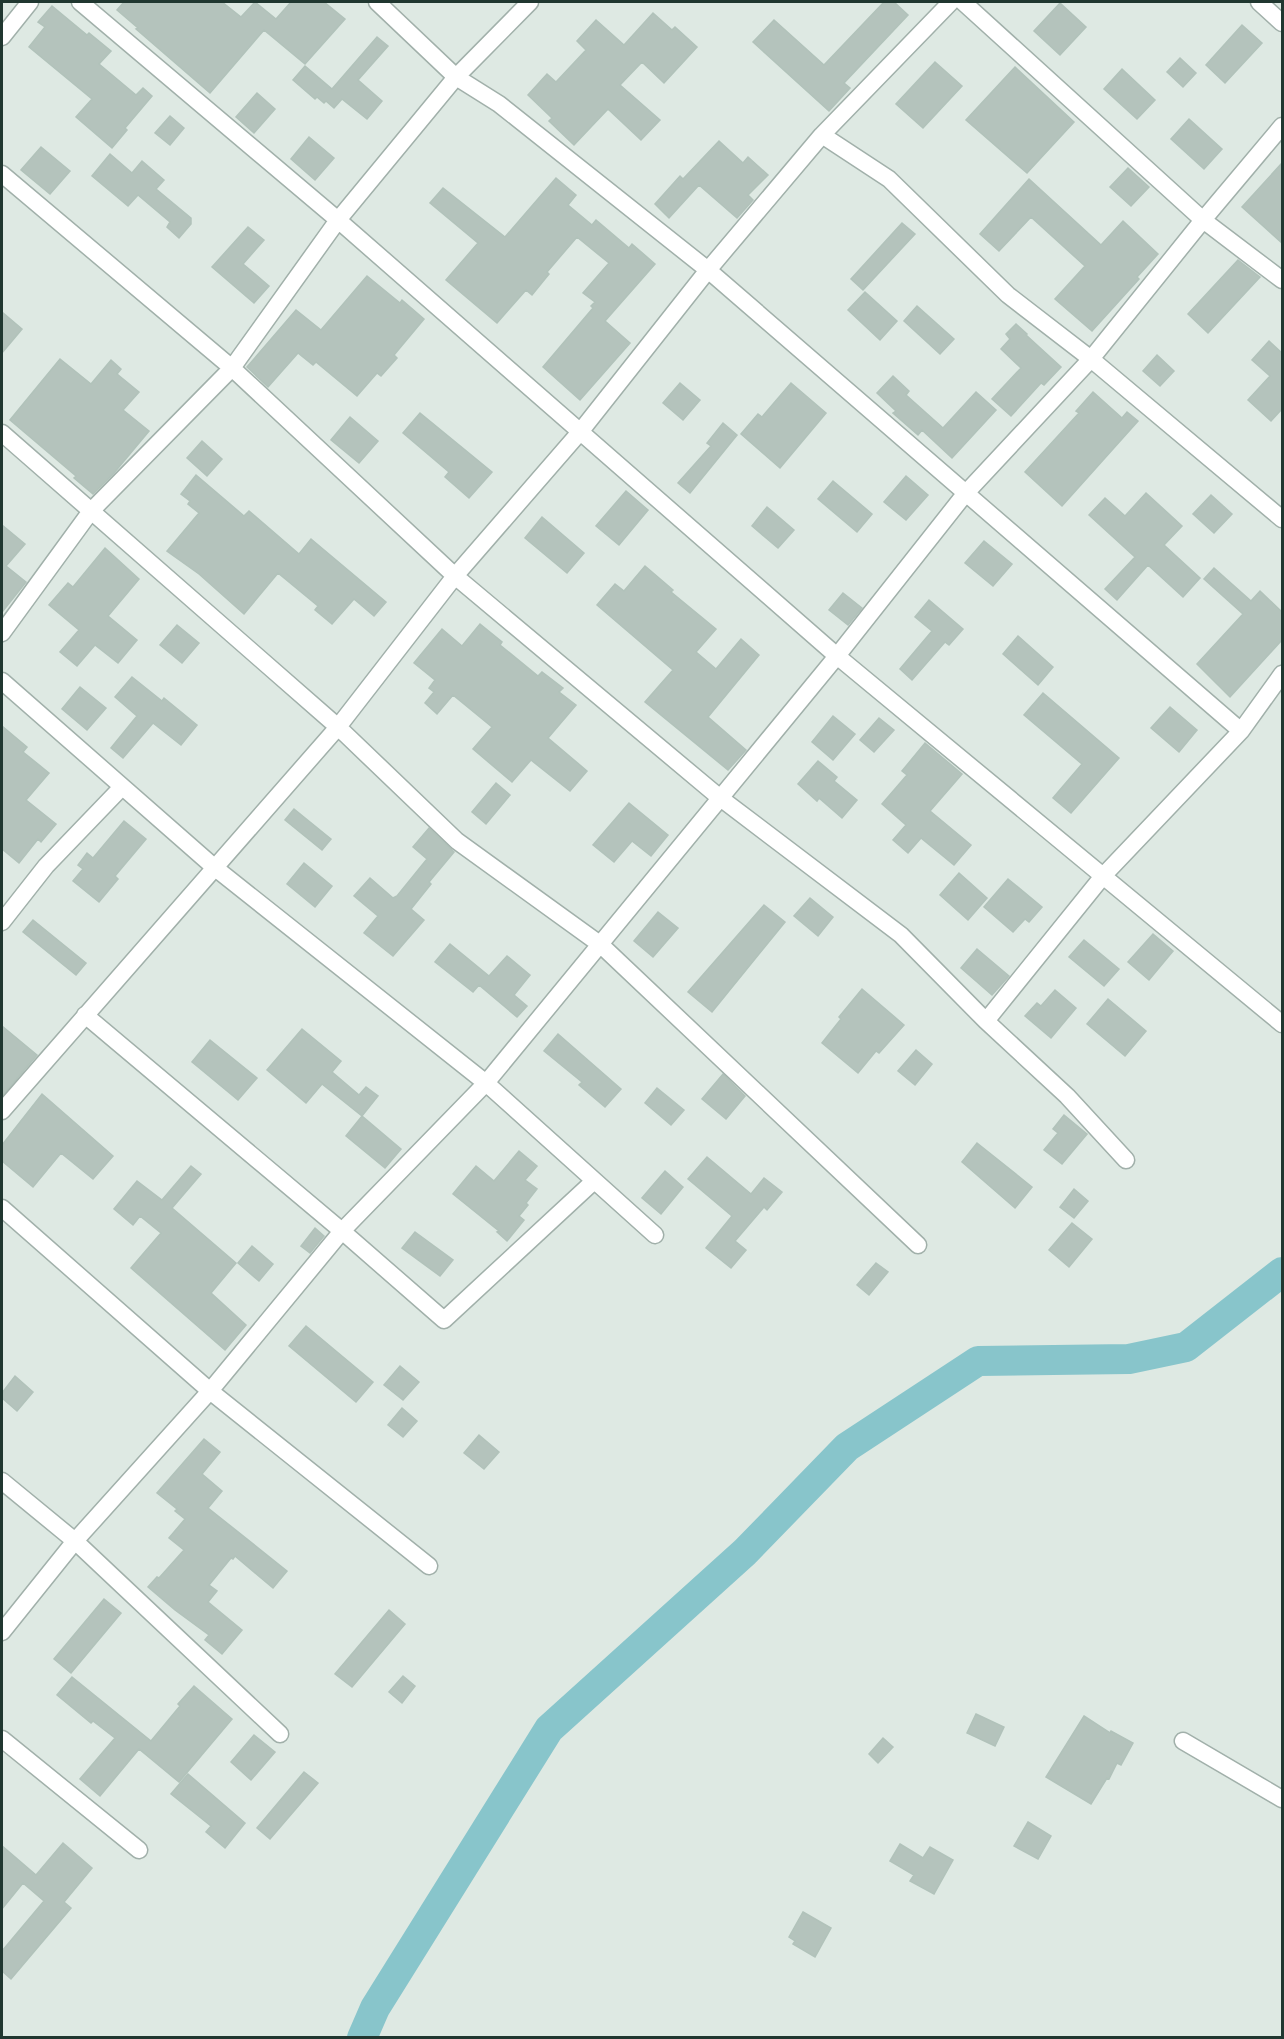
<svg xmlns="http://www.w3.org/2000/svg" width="1284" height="2039" viewBox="0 0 1284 2039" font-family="'Sofia Sans Condensed',sans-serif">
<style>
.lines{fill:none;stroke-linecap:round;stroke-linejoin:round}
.river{stroke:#88c5cb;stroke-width:30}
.building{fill:#b4c3bc;stroke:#b1c2ba;stroke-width:1.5}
.street-casing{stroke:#a1b0aa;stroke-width:19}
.street{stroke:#fff;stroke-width:16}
</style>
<rect width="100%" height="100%" fill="#dee9e3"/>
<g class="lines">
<path class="river" d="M362 2038 375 2008 549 1729 745 1552 847 1447 978 1361 1129 1359 1186 1347 1282 1272"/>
</g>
<path class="building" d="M124 2H222L241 17 255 2 276 19 291 2H324L345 19 305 64 264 30 210 93 136 29 138 28 117 10Z
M884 2H894L908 15 844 83 850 88 829 111 753 42 774 20 824 65Z
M1060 3 1086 27 1060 55 1034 31Z
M52 6 87 35 89 33 111 51 99 64 136 95 143 88 152 96 125 128 127 130 112 148 76 117 92 99 29 47 45 27 38 22Z
M653 13 672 30 675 27 697 47 664 83 642 62 620 85 660 120 641 140 608 109 574 145 549 121 552 118 528 95 547 74 556 82 586 50 577 41 596 20 624 45Z
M1242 25 1262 43 1225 83 1206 65Z
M377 37 388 46 358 80 382 101 367 119 342 99 334 108 326 101 324 103 317 97 315 99 293 80 305 66 332 89Z
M1180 58 1196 73 1183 87 1167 72Z
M935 62 962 86 923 128 896 104Z
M1015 67 1074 122 1027 173 966 120Z
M1122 69 1155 100 1137 119 1104 89Z
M257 93 275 109 254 133 236 117Z
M170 116 184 128 170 145 155 133Z
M1189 119 1222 149 1204 169 1171 139Z
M309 137 334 158 315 180 291 159Z
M719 141 743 163 748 157 768 175 748 195 753 200 737 218 699 185 669 218 655 204 680 176 683 179Z
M41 147 70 171 50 194 21 170Z
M110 154 132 173 142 161 164 180 156 189 191 218V224L179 238 167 227 170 222 138 195 128 206 92 176Z
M1282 163V243L1242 207Z
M1128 168 1149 187 1131 206 1110 187Z
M556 178 576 195 568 205 592 225 596 220 629 248 632 244 655 264 605 321 630 343 580 400 543 367 593 308 591 306 595 302 583 293 609 263 577 237 547 272 549 274 532 295 526 290 497 323 446 280 478 243 430 203 443 188 505 237Z
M1029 179 1101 245 1123 221 1158 254 1137 277 1139 279 1092 331 1055 299 1085 266 1031 217 999 251 980 234Z
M902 223 915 234 863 290 851 279Z
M248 227 264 240 243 264 269 286 254 303 212 267Z
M1238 260 1260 277 1208 333 1188 314Z
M367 276 400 303 402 300 424 319 394 355 397 358 381 376 377 373 357 396 316 362 313 365 298 353 268 387 247 367 296 310 321 330Z
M865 292 897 321 880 340 848 310Z
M917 306 954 339 940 354 904 321Z
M2 312 22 329 2 353Z
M1016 324 1027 334 1026 335 1061 367 1044 385 1041 383 1011 416 992 399 1021 368 1001 349 1010 339 1006 334Z
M1269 341 1282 353V409L1271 421 1248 400 1270 376 1252 360Z
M1157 355 1174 371 1160 386 1143 371Z
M60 359 91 384 111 360 121 369 117 374 139 392 123 410 149 431 114 473 93 494 74 478 76 476 10 420Z
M893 376 909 391 906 395 943 428 976 392 996 410 952 458 922 430 918 435 893 413 896 411 877 393Z
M680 383 700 400 683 420 663 403Z
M791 383 826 413 780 468 741 434 758 414 762 417Z
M1093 392 1122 418 1127 412 1138 421 1062 506 1025 472 1079 413 1076 411Z
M420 413 492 472 469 498 445 477 449 472 403 433Z
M350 417 378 441 359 463 331 440Z
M723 423 737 435 690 493 678 483 711 446 707 443Z
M202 441 222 459 207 476 187 458Z
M196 475 244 516 249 511 299 554 311 539 386 602 374 616 354 599 332 624 315 610 318 606 278 573 244 614 199 574 167 551 199 513 188 504 190 501 181 494Z
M906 476 928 495 906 520 884 502Z
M833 481 872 514 857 532 818 499Z
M626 491 648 510 619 545 596 526Z
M1146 493 1182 526 1164 545 1200 578 1183 597 1148 565 1117 600 1105 589 1135 557 1089 515 1105 498 1125 516Z
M1211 495 1232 514 1214 533 1193 514Z
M767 507 794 530 778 548 752 526Z
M542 517 584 553 567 573 525 538Z
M2 525 25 544 6 566 26 582 2 612Z
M984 541 1012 564 993 586 965 563Z
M105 548 139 579 108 616 137 640 118 663 95 645 77 666 60 652 79 630 49 605 68 583 73 587Z
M645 566 673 590 671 592 716 629 696 652 716 669 741 639 759 655 708 717 746 750 728 770 645 702 673 670 597 605 615 584 624 591Z
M1214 568 1251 601 1260 591 1282 612V640L1230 697 1197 664 1243 614 1204 579Z
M843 593 862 608 848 625 829 610Z
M929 600 963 629 949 645 945 642 912 680 900 669 932 631 915 617Z
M480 624 502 642 500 645 538 676 542 672 563 688 559 692 576 705 548 738 587 771 570 791 531 760 512 782 473 749 492 727 453 695 437 714 425 703 434 692 429 688 435 680 414 663 442 629 462 646Z
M177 625 199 643 182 663 160 645Z
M1018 636 1053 667 1038 685 1003 654Z
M132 677 162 701 164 698 197 725 181 745 153 723 123 758 111 748 137 716 115 697Z
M80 687 106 708 87 730 62 709Z
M1043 693 1119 758 1071 813 1053 798 1082 764 1024 715Z
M1170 707 1197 730 1179 752 1151 728Z
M833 716 855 734 833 760 812 742Z
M879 718 894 730 874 752 860 740Z
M2 726 27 747 23 752 49 773 26 800 56 824 41 842 38 839 19 863 2 849Z
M925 743 962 774 930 811 971 845 954 865 921 838 908 853 893 840 906 825 882 804 907 775 902 771Z
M818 761 837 777 834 781 857 800 842 818 819 798 817 801 798 784Z
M496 783 510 795 486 824 472 812Z
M629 803 668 835 651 856 632 841 614 862 593 845Z
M294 809 331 839 322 850 285 820Z
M124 821 146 839 115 876 118 879 99 902 73 881 83 869 78 865 87 853 93 858Z
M429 828 454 852 429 882 431 884 411 909 424 920 393 956 364 933 378 916 354 896 370 878 393 898 397 896 427 859 413 847Z
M304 863 332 886 315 907 287 884Z
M959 873 987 898 968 920 940 895Z
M1008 879 1042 907 1029 922 1025 919 1013 932 984 907Z
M810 898 833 917 818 936 794 916Z
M764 905 785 922 712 1012 688 992Z
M658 912 678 928 653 957 634 941Z
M33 920 86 963 76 975 23 932Z
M1153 934 1173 951 1149 980 1128 962Z
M1084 940 1119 969 1104 986 1069 957Z
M450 944 489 976 507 956 530 975 514 995 527 1006 517 1017 479 985 473 992 435 962Z
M977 949 1009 976 992 995 961 968Z
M862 989 904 1025 879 1053 876 1051 858 1073 822 1043 841 1019 839 1017Z
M1055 990 1076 1008 1051 1038 1025 1016 1037 1003 1041 1006Z
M1108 999 1146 1031 1125 1056 1087 1024Z
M2 1026 37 1055 2 1096Z
M302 1029 341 1061 332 1072 359 1095 366 1087 378 1096 362 1116 322 1084 306 1103 267 1070Z
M558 1034 621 1089 605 1107 579 1085 582 1082 544 1051Z
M210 1040 257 1078 238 1100 192 1062Z
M916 1050 932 1064 915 1085 898 1071Z
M723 1074 745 1096 726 1119 702 1099Z
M657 1088 684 1110 671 1125 645 1103Z
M42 1094 113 1156 93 1179 61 1153 33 1187 2 1161V1145Z
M1064 1115 1087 1134 1062 1164 1044 1150 1058 1133 1053 1129Z
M362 1116 401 1149 385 1168 346 1136Z
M977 1143 1032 1187 1015 1208 962 1162Z
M519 1151 537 1166 525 1180 537 1189 526 1203 528 1205 519 1216 524 1220 507 1241 497 1232 499 1231 453 1194 476 1166 494 1181Z
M707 1157 751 1194 764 1178 782 1192 767 1210 764 1207 735 1241 746 1250 731 1268 706 1248 732 1216 688 1179Z
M191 1166 201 1174 172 1208 236 1263 211 1293 246 1325 225 1350 131 1268 161 1233 140 1216 133 1225 114 1209 137 1181 162 1200Z
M665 1171 683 1187 661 1214 642 1198Z
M1074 1189 1088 1201 1074 1218 1060 1207Z
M1072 1223 1092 1239 1069 1267 1049 1250Z
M315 1228 324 1236 310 1253 301 1246Z
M415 1232 453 1260 440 1276 402 1248Z
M252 1246 273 1264 259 1281 238 1263Z
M876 1263 888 1272 869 1295 857 1285Z
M306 1326 373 1382 356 1402 289 1346Z
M400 1366 419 1382 403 1400 384 1385Z
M15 1376 33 1392 17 1411 2 1398V1393Z
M402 1408 417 1421 403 1437 388 1425Z
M479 1435 499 1452 484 1469 464 1453Z
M204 1439 220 1452 202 1474 222 1491 208 1508 287 1571 273 1588 235 1556 233 1559 231 1558 209 1585 217 1591 208 1602 242 1630 222 1654 205 1640 209 1635 175 1610 148 1587 157 1577 159 1578 184 1550 169 1538 185 1519 175 1511 177 1509 157 1493Z
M104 1599 121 1613 71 1673 54 1659Z
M389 1610 405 1624 352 1687 335 1674Z
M403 1676 415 1686 402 1703 389 1692Z
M72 1677 151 1741 180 1706 178 1704 194 1686 232 1719 179 1782 139 1749 100 1796 80 1779 115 1738 93 1721 91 1723 57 1695Z
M976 1714 1004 1727 995 1746 967 1733Z
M1084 1716 1110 1733 1111 1731 1133 1743 1121 1765 1117 1763 1109 1779 1107 1778 1091 1804 1046 1777Z
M254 1735 275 1752 251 1780 231 1762Z
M883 1738 893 1747 878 1763 869 1754Z
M304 1772 318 1783 270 1839 257 1828Z
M188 1774 245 1823 225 1848 206 1832 211 1826 171 1794Z
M1028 1822 1051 1836 1038 1859 1014 1846Z
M63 1843 92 1868 64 1902 71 1908 11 1979 2 1971V1951L44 1901 23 1883 2 1909V1846L36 1875Z
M900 1844 923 1858 930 1847 953 1860 934 1894 910 1881 914 1875 890 1861Z
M803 1912 831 1928 815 1957 793 1944 795 1941 789 1937Z"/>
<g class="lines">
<defs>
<path id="street" d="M80 2 338 220 837 656 1282 1024
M377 2 456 77 499 104 708 270 1241 731
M963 2 1203 220 1282 280
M1259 2 1282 23
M2 37 30 2
M822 135 889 179 1008 295 1091 359 1282 519
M2 174 232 368 455 576 719 797 901 935 986 1021 1067 1096 1126 1160
M2 433 338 727 457 841 601 945 918 1245
M2 633 91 511 232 368 338 220 456 77 530 2
M2 681 214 867 486 1083 655 1235
M2 922 46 866 122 787
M85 1015 342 1231 444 1320 594 1181
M986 1021 1103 876 1241 731 1282 674
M2 1111 338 727 455 576 580 432 708 270 822 135 951 2
M2 1208 210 1391 429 1566
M2 1481 75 1541 280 1734
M2 1632 75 1541 210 1391 342 1231 486 1083 837 656 965 494 1091 359 1203 220 1282 126
M2 1739 139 1850
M1183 1741 1282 1799"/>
</defs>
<use href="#street" class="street-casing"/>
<use href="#street" class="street"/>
</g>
<rect width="1284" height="2039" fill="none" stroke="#203730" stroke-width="6"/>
</svg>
